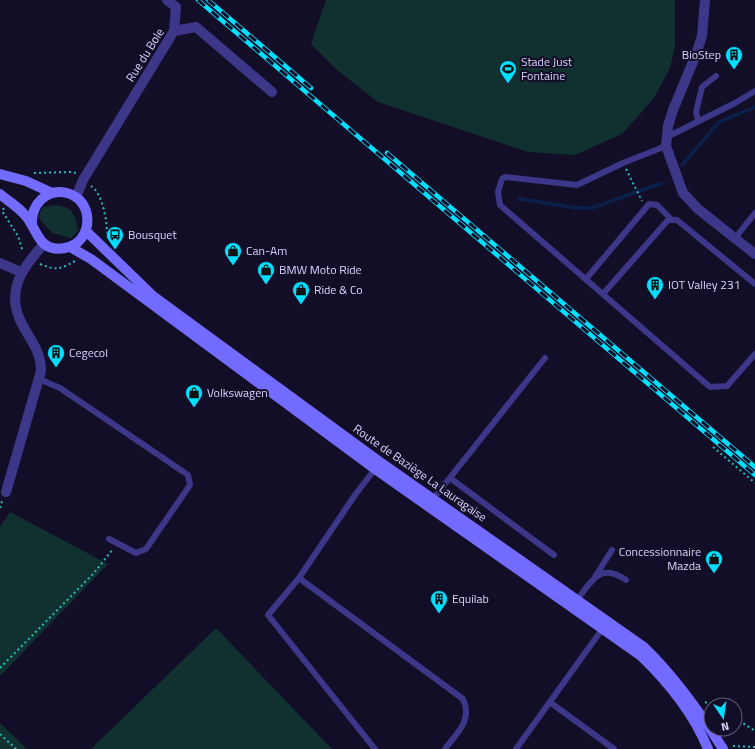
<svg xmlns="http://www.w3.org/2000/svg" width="755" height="749" viewBox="0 0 755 749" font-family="'Titillium Web',sans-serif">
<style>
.green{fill:#113131}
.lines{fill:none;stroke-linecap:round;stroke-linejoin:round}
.stream{stroke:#0a204a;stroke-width:3.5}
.path{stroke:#2abdb8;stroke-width:2;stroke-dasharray:2 3;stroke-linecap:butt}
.lane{stroke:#3c3788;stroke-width:6}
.street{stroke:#3c3788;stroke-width:10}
.secondary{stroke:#736bff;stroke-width:10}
.rail-casing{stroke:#00dfff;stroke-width:4.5}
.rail{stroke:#130e27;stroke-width:3;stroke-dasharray:9;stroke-linecap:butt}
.labels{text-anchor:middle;stroke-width:4;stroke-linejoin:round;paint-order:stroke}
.street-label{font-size:12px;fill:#dad4ff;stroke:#130e27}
.poi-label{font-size:12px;fill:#dad4ff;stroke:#130e27;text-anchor:start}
</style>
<rect width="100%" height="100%" fill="#130e27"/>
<path class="green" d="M326 0H675V46L670 68 654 98 622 134 575 155 528 152 378 102 337 70 311 44Z
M54 205C73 206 75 214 78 231L71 238 52 233 38 217 43 207Z
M10 512 108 564 0 676V527Z
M216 628 332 749H91Z
M0 723 27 749H0Z"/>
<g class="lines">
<path class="stream" d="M682 165 719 122 755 107
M519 199 579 208H592L662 183"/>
<path class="path" d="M626 169 642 201
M34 173 72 172 76 173
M91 186C103 193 108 225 107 238
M4 208 2 211 18 236 23 252
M40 264C57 271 60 269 75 261
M713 447 755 483
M0 508 2 501
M0 668 94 573 113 549
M705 702 711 705
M735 718 755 731
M0 734 16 749
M733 746 755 747"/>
<path class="lane" d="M698 121 696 112 702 87 716 76
M667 137 735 103 755 91
M666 146 623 163 577 185 505 177 502 179 498 192 500 205 710 387 727 386 755 354
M736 237 755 213
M586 279 649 204 657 205 672 220
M603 294 668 220H677L755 284
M39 379 60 388 188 475 190 485 146 549 136 553 109 539
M375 469 355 495 299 578 268 615 375 749
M450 478 554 555
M433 499 545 358
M595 577 612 550
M299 578 463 699C473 720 457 733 445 749
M577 600C592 580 601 562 626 580
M551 703 614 749
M516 749 603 628"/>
<path class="street" d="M167 0 176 7 174 31
M705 0 702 36 695 57 673 110 668 126 666 146 683 193 698 209 755 254
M76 197 83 180 174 31 196 27 272 92
M0 263 21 272
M6 492 41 371C41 352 32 342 23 326 4 292 22 268 44 244"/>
<path class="secondary" d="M0 174 26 181 52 193
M0 194C8 201 17 206 24 214 38 228 37 253 65 248 94 243 95 200 67 193 46 188 31 205 32 224
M86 231 153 296 380 462 644 647C676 678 700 712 723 749
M70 247 91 259 375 469 641 656C669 683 693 712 708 749"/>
<defs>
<path id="rail" d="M198 0 755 475
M208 0 311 88
M387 153 755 467"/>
</defs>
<use href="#rail" class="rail-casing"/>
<use href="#rail" class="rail"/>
</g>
<defs>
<symbol id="building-pin" viewBox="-11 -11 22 30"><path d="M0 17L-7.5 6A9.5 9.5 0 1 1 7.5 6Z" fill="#00dfff" stroke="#130e27"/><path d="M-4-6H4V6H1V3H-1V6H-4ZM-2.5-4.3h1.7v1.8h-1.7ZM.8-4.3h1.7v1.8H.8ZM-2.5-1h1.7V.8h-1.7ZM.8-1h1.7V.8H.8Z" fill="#111"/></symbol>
<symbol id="stadium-pin" viewBox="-11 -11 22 30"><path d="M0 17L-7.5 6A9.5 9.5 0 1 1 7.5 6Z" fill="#00dfff" stroke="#130e27"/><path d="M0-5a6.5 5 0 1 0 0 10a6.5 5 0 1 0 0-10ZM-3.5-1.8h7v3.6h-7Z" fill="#111"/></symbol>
<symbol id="bus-pin" viewBox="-11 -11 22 30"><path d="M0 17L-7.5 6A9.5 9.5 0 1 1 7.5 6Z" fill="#00dfff" stroke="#130e27"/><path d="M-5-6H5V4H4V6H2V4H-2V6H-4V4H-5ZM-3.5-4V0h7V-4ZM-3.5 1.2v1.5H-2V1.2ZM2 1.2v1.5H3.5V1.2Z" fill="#111"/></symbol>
<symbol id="shop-pin" viewBox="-11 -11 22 30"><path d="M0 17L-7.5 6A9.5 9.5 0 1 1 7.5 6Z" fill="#00dfff" stroke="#130e27"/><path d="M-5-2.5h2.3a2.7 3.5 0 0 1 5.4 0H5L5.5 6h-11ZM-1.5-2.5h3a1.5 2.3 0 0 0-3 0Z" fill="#111"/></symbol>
</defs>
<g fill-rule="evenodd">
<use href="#building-pin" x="724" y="45" width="20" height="27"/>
<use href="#stadium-pin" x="498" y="59" width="20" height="27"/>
<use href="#bus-pin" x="105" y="225" width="20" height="27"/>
<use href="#shop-pin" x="223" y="241" width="20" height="27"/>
<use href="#shop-pin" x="256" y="260" width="20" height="27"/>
<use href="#building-pin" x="645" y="275" width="20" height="27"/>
<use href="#shop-pin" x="291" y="280" width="20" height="27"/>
<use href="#building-pin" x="46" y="343" width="20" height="27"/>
<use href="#shop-pin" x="184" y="383" width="20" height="27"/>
<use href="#shop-pin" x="704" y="549" width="20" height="27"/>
<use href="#building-pin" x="429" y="589" width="20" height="27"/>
</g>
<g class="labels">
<g class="street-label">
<text transform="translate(145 55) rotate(-58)" y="4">Rue du Bole</text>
<text transform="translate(420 473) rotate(35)" y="4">Route de Baziège La Lauragaise</text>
</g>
<g class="poi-label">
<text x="721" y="59" text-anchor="end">BioStep</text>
<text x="521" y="66">Stade Just<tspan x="521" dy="14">Fontaine</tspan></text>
<text x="128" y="239">Bousquet</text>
<text x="246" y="255">Can-Am</text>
<text x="279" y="274">BMW Moto Ride</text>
<text x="668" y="289">IOT Valley 231</text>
<text x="314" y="294">Ride &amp; Co</text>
<text x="69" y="357">Cegecol</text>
<text x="207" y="397">Volkswagen</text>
<text x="701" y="556" text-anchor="end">Concessionnaire<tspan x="701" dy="14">Mazda</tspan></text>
<text x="452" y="603">Equilab</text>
</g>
</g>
<g transform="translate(723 717) rotate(167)"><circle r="19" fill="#130e27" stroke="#635d7d"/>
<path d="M0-3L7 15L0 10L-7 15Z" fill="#00dfff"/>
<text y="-6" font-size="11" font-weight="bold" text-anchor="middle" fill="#dad4ff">N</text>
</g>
</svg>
